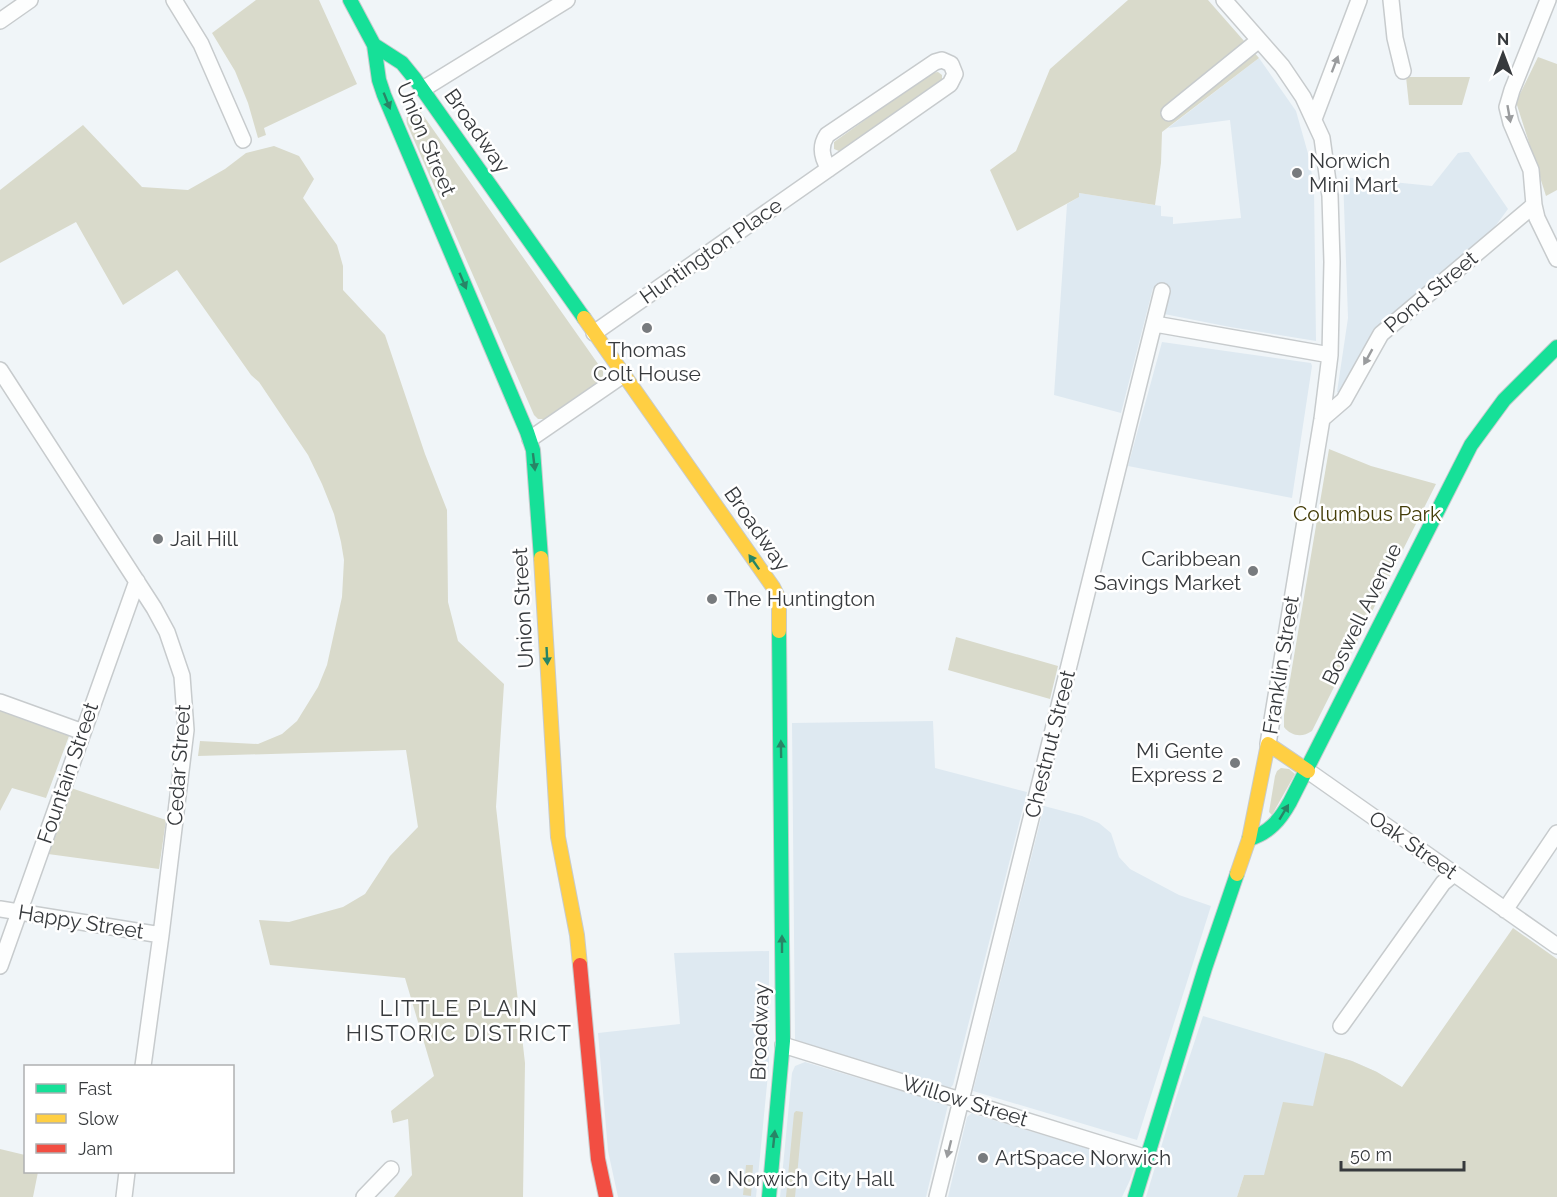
<svg xmlns="http://www.w3.org/2000/svg" width="1557" height="1197" viewBox="0 0 1557 1197" font-family="Raleway,sans-serif">
<style>
.built{fill:#dee9f1}
.green{fill:#d9dacb}
.lines{fill:none;stroke-linecap:round;stroke-linejoin:round}
.street-casing{stroke:#c7cbcd;stroke-width:18}
.fast-casing{stroke:#c7cbcd;stroke-width:16}
.slow-casing{stroke:#c7cbcd;stroke-width:16}
.jam-casing{stroke:#c7cbcd;stroke-width:16}
.street{stroke:#fdfefe;stroke-width:15}
.fast{stroke:#16e098;stroke-width:14}
.slow{stroke:#ffcf43;stroke-width:14}
.jam{stroke:#f24e42;stroke-width:14}
.oneway{fill:#9a9c9e}
.oneway2{fill:#288566}
.poi-dot{fill:#787b7e;stroke:#fff;stroke-width:2}
.labels{text-anchor:middle;stroke-width:5;stroke-linejoin:round;paint-order:stroke}
.street-label{font-size:21px;fill:#373a3d;stroke:#fff}
.poi-label{font-size:21px;fill:#373a3d;stroke:#fff;text-anchor:start}
.park-label{font-size:21px;fill:#443d08;stroke:#fff}
.neighbourhood-label{font-size:22px;letter-spacing:1.5px;fill:#373a3d;stroke:#fff}
</style>
<rect width="100%" height="100%" fill="#f0f5f8"/>
<path class="built" d="M1259 58 1296 111 1309 157 1314 188 1316 341 1230 327 1164 314 1167 291 1153 288 1121 413 1054 395 1067 204 1079 197V193L1161 206V216L1173 217V224L1241 218 1230 120 1168 128Z
M1465 152H1469L1508 209 1491 232 1383 325 1340 393 1337 392 1348 318 1343 177 1432 186 1458 153Z
M1162 342 1311 363 1312 366 1292 498 1128 466Z
M933 721 935 768 1027 792 953 1085 950 1088 798 1043 795 1039 792 723Z
M1044 806 1082 816 1099 823 1111 833 1119 857 1130 869 1179 895 1211 906 1137 1140 973 1091Z
M769 951V1064L756 1197H618L608 1151 598 1033 680 1024 674 953Z
M1203 1016 1352 1061 1377 1072 1264 1175H1244L1237 1197H1146L1176 1098Z
M805 1062 948 1105 926 1197H780L792 1073 795 1066Z
M973 1112 976 1115 1127 1160 1135 1166 1130 1180 1122 1197H948L967 1117Z"/>
<path class="green" d="M256 0H319L357 84 264 128 266 135 258 138 248 103 235 71 212 33Z
M1128 0H1208L1259 58 1162 132 1161 163 1155 205 1079 193V197L1017 231 990 170 1016 151 1050 69Z
M1538 57 1557 64V190L1546 196 1516 102Z
M938 72 942 75V82L843 150 839 151 834 149V142L931 73Z
M1406 77H1470L1462 105H1409Z
M418 108 603 371V376L599 382 544 419H538L534 415 407 124C405 116 409 108 418 108Z
M83 125 142 187 188 190 225 169 246 153 274 146 299 156 314 179 303 198 337 245 343 266V290L385 335 425 454 447 510 448 602 458 641 504 684 496 807 525 1063 523 1197H394L412 1175 408 1119 393 1123 391 1111 434 1076 405 978 270 965 259 920 289 922 343 907 365 894 390 856 418 827 406 750 198 756 200 741 258 744 282 734 297 721 318 687 327 665 342 597 344 560 341 542 334 514 322 484 308 455 259 382 251 375 177 270 123 305 76 222 0 263V190Z
M1329 449 1371 466 1436 484 1312 731C1302 738 1291 736 1284 727V715Z
M956 637 1058 666 1050 699 948 670Z
M0 710 69 736 46 798 12 788 0 811Z
M1281 768 1289 769 1295 774 1272 815 1269 812 1275 776 1277 771Z
M71 788 166 820 159 869 48 854Z
M1513 928 1557 959V1197H1237L1244 1175H1264L1283 1102 1313 1106 1325 1053 1352 1061 1377 1072 1402 1087Z
M796 1111 803 1112 795 1197H786L794 1113Z
M0 1149 25 1155 26 1172H38L33 1197H0Z
M746 1165H753L751 1196 743 1195Z"/>
<g class="lines">
<defs>
<path id="street" d="M174 0 201 44 243 140
M1224 0 1282 66 1303 97 1322 138 1330 196 1332 262 1330 355 1322 419 1268 744
M1391 0 1395 38 1403 71
M1548 0 1512 90 1507 107 1511 123 1531 170 1534 205 1537 218 1557 259
M0 21 30 0
M423 89 567 0
M1169 113 1259 40
M1314 119 1359 0
M1155 324 1330 355
M594 333 950 84 955 74 951 64 942 60 935 62 827 135C819 147 822 158 829 169
M0 370 154 608 167 632 182 676 186 730 161 935 143 1066
M1322 419 1344 400 1381 334 1534 205
M530 439 623 375
M0 702 83 732
M1308 771 1557 946
M0 909 161 935
M1505 910 1557 833
M0 966 137 581
M1341 1026 1443 883 1454 874
M783 1045 1147 1158
M124 1197 127 1172
M364 1197 391 1169
M937 1197 1162 291"/>
<path id="fast" d="M350 0 374 45 402 63 415 79 584 318
M374 45 379 80 384 95 527 432 533 450 541 558
M1249 839C1269 833 1280 820 1290 802L1471 445 1504 400 1557 347
M769 1197 783 1041 779 631
M1135 1197 1205 968 1237 874"/>
<path id="slow" d="M584 318 773 587 779 599V631
M541 558 558 837 577 935 580 965
M1237 874 1249 839 1268 744 1308 771"/>
<path id="jam" d="M580 965 598 1159 606 1197"/>
</defs>
<use href="#street" class="street-casing"/>
<use href="#fast" class="fast-casing"/>
<use href="#slow" class="slow-casing"/>
<use href="#jam" class="jam-casing"/>
<use href="#street" class="street"/>
<use href="#fast" class="fast"/>
<use href="#slow" class="slow"/>
<use href="#jam" class="jam"/>
</g>
<defs><path id="oneway-solid" d="M-6-.8H1V-3.2L6.5 0L1 3.2V.8H-6Z" transform="scale(1.5)"/></defs>
<g class="oneway">
<use href="#oneway-solid" transform="translate(1335 64) rotate(-69)"/>
<use href="#oneway-solid" transform="translate(1509 114) rotate(80)"/>
<use href="#oneway-solid" transform="translate(1368 357) rotate(119)"/>
<use href="#oneway-solid" transform="translate(949 1149) rotate(104)"/>
</g>
<g class="oneway2">
<use href="#oneway-solid" transform="translate(387 101) rotate(68)"/>
<use href="#oneway-solid" transform="translate(463 281) rotate(67)"/>
<use href="#oneway-solid" transform="translate(534 462) rotate(83)"/>
<use href="#oneway-solid" transform="translate(754 562) rotate(-125)"/>
<use href="#oneway-solid" transform="translate(547 656) rotate(87)"/>
<use href="#oneway-solid" transform="translate(781 749) rotate(-91)"/>
<use href="#oneway-solid" transform="translate(1284 812) rotate(-59)"/>
<use href="#oneway-solid" transform="translate(782 944) rotate(-90)"/>
<use href="#oneway-solid" transform="translate(774 1139) rotate(-84)"/>
</g>
<g class="poi-dot">
<circle cx="1297" cy="173" r="6"/>
<circle cx="647" cy="328" r="6"/>
<circle cx="158" cy="539" r="6"/>
<circle cx="1253" cy="571" r="6"/>
<circle cx="712" cy="599" r="6"/>
<circle cx="1235" cy="763" r="6"/>
<circle cx="983" cy="1158" r="6"/>
<circle cx="715" cy="1179" r="6"/>
</g>
<g class="labels">
<g class="street-label">
<text transform="translate(477 131) rotate(55)" y="7">Broadway</text>
<text transform="translate(426 139) rotate(67)" y="7">Union Street</text>
<text transform="translate(711 251) rotate(-35)" y="7">Huntington Place</text>
<text transform="translate(1431 292) rotate(-40)" y="7">Pond Street</text>
<text transform="translate(757 529) rotate(55)" y="7">Broadway</text>
<text transform="translate(523 608) rotate(-93)" y="7">Union Street</text>
<text transform="translate(1362 614) rotate(-64)" y="7">Boswell Avenue</text>
<text transform="translate(1281 665) rotate(-81)" y="7">Franklin Street</text>
<text transform="translate(1050 744) rotate(-76)" y="7">Chestnut Street</text>
<text transform="translate(179 765) rotate(-86)" y="7">Cedar Street</text>
<text transform="translate(68 773) rotate(-71)" y="7">Fountain Street</text>
<text transform="translate(1413 845) rotate(35)" y="7">Oak Street</text>
<text transform="translate(81 922) rotate(9)" y="7">Happy Street</text>
<text transform="translate(760 1032) rotate(-88)" y="7">Broadway</text>
<text transform="translate(965 1101) rotate(17)" y="7">Willow Street</text>
</g>
<g class="poi-label">
<text x="1309" y="168">Norwich<tspan x="1309" dy="24">Mini Mart</tspan></text>
<text x="647" y="357" text-anchor="middle">Thomas<tspan x="647" dy="24">Colt House</tspan></text>
<text x="170" y="546">Jail Hill</text>
<text x="1241" y="566" text-anchor="end">Caribbean<tspan x="1241" dy="24">Savings Market</tspan></text>
<text x="724" y="606">The Huntington</text>
<text x="1223" y="758" text-anchor="end">Mi Gente<tspan x="1223" dy="24">Express 2</tspan></text>
<text x="995" y="1165">ArtSpace Norwich</text>
<text x="727" y="1186">Norwich City Hall</text>
</g>
<g class="park-label">
<text x="1367" y="521">Columbus Park</text>
</g>
<g class="neighbourhood-label">
<text x="459" y="1016">LITTLE PLAIN<tspan x="459" dy="25">HISTORIC DISTRICT</tspan></text>
</g>
</g>
<rect x="24" y="1065" width="210" height="108" fill="#ffffff" stroke="#afb0b1" stroke-width="1.5"/>
<rect x="36" y="1084" width="30" height="9" fill="#16e098" stroke="#afb0b1" stroke-width="1.5"/>
<text x="78" y="1095" font-size="18" fill="#373a3d">Fast</text>
<rect x="36" y="1114" width="30" height="9" fill="#ffcf43" stroke="#afb0b1" stroke-width="1.5"/>
<text x="78" y="1125" font-size="18" fill="#373a3d">Slow</text>
<rect x="36" y="1144" width="30" height="9" fill="#f24e42" stroke="#afb0b1" stroke-width="1.5"/>
<text x="78" y="1155" font-size="18" fill="#373a3d">Jam</text>
<g transform="translate(1503 54)" stroke="#ffffff" stroke-width="4.5" paint-order="stroke">
<path d="M0-4.5L10 22L0 15L-10 22Z" fill="#373a3d"/>
<text y="-9" font-size="16" font-weight="bold" text-anchor="middle" fill="#373a3d">N</text>
</g>
<path d="M1341 1161v9h123v-9" fill="none" stroke="#373a3d" stroke-width="3"/>
<text x="1350" y="1161" font-size="18" fill="#373a3d" stroke="#ffffff" stroke-width="4.5" paint-order="stroke">50 m</text>
</svg>
